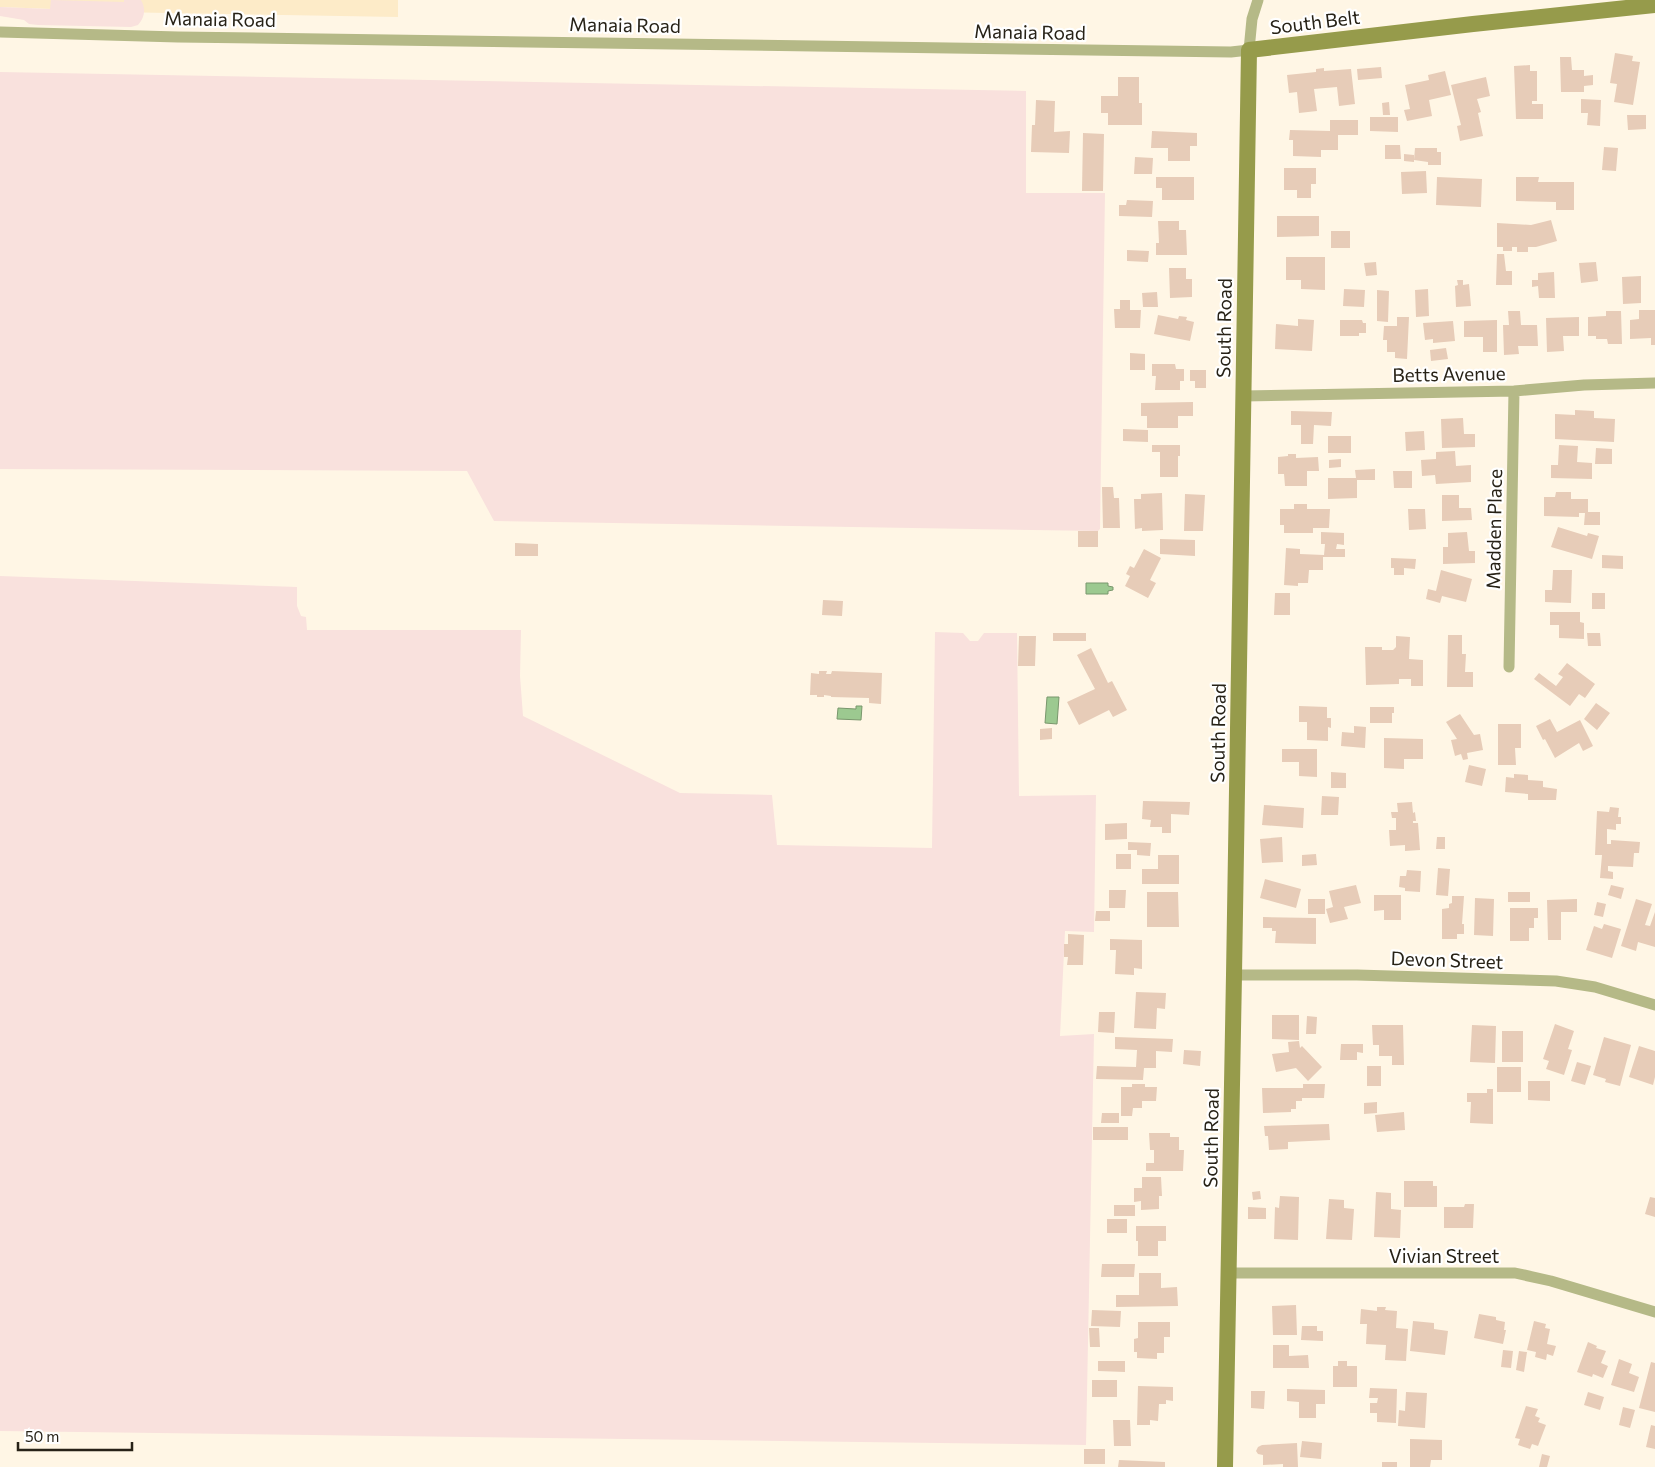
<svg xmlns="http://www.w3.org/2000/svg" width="1655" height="1467" viewBox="0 0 1655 1467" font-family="Commissioner,sans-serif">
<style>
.built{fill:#fdebc8}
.green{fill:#f9e1dd}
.water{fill:#9cc990;stroke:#79976c}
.building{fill:#e7ccb8}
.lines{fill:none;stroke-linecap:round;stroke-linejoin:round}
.street{stroke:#b5b987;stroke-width:11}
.secondary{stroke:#969b4b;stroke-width:16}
.labels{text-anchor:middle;stroke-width:4.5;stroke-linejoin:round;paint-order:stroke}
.street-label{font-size:19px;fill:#272217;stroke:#fff}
</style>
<rect width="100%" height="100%" fill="#fff6e5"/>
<path class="built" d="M0 0H398V17L54 11 53 9 0 7Z"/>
<path class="green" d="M51 0 124 2V0H141C146 9 145 17 138 25L131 27 38 25 29 24 24 20 0 16V7L50 9Z
M0 72 1026 91V193H1105L1100 529 1098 531 494 521 467 471 0 469Z
M0 576 297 587V606L301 616 306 617 307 630H521L520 676 523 716 680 793 772 795 777 845 932 848 935 632 963 633 970 641H978L984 633H1017L1019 796 1096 795 1094 932 1065 931 1060 1036 1094 1034 1086 1445 0 1431Z"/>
<path class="water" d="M1086 583H1108V586L1113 587V590L1108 591V594H1086Z
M1047 697H1059L1057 724 1045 723Z
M856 706H862L861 720 837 719 838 708 856 709Z"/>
<path class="building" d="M1615 53 1633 56 1632 61 1640 62 1633 105 1614 102 1617 84 1610 83Z
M1560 57H1571L1572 70H1584V76L1593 75V85L1584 86V92H1561Z
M1530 65V71H1537V101H1532V104H1543V119H1516L1514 66Z
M1381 67 1382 78 1358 80 1357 69Z
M1324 68V71L1351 69 1355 104 1339 106 1337 87 1314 89 1317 111 1299 113 1297 92 1289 93 1287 75 1316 72V69Z
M1445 71 1451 95 1429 100 1432 116 1407 121 1404 110 1410 109 1405 85 1429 80 1428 75Z
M1118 77H1139V103H1142V125H1108V113H1101V96H1118Z
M1486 77 1490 96 1477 99 1481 112 1478 113 1483 136 1460 141 1457 126 1461 125 1451 85Z
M1581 99 1601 100 1600 126 1587 125 1588 113H1581Z
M1036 100 1055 101 1054 132 1070 131 1069 153 1031 152 1032 125H1035Z
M1389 102 1390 115H1383L1382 103Z
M1627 115H1646V129L1628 130Z
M1370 117H1398V132L1370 131Z
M1330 120H1358V135H1338V150H1321V157L1293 156V140H1289L1290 130 1330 131Z
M1152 131 1197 133V146H1190V161H1168V148H1151Z
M1083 133 1104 134 1103 191H1082Z
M1385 145H1400L1401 159H1385Z
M1604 147 1618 148 1616 171 1602 170Z
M1415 148H1437V152H1441V165H1428V162L1414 160Z
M1404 154 1414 155V162L1404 161Z
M1135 157 1153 158 1152 174H1134Z
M1284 168H1316V184H1311V198H1297V190H1284Z
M1426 171 1427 193 1402 194 1401 172Z
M1156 177H1194V200H1162V188H1156Z
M1437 177 1482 179 1481 207 1436 205Z
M1516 177H1539L1538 182H1574V210H1556V202L1516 201Z
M1127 200 1153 201 1152 217 1119 216V205H1126Z
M1277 216H1319V236L1277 237Z
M1551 220 1557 241 1536 247H1528V252H1517V247H1512V251H1503V247H1497V223L1531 225Z
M1158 221H1179V230H1186L1187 255H1156V243H1159Z
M1331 231H1350V248H1331Z
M1127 250 1149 251 1148 262 1127 261Z
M1497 254H1504L1506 271H1512V285H1496Z
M1286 257H1325V290L1301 289V280H1286Z
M1376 262 1377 275 1366 276 1364 263Z
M1596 262 1598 281 1581 283 1579 263Z
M1169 268H1186V279H1192V297L1170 298Z
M1554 272 1555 298H1539L1538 286 1532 287V280H1538V273Z
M1641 276V303L1623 304 1622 277Z
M1457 280H1463V285L1469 284 1471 306 1456 307 1455 286 1458 285Z
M1344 289 1365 290 1364 307 1343 306Z
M1428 289 1429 316 1416 317 1415 290Z
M1377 290 1389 291 1388 322 1377 321Z
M1157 292 1158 307H1143L1142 293Z
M1120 300H1130V310H1141L1140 328H1115L1114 309H1120Z
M1639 310H1655V345H1651V338L1630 339V320L1639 319Z
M1508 311H1520L1521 325H1537L1538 346H1518L1519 354 1504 355 1503 325H1509Z
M1606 311H1621L1622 344H1608L1607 339H1596V336H1588V317L1606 316Z
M1158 315 1178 319 1179 316 1187 317 1186 320 1194 322 1190 341 1154 334Z
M1397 317H1409L1407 359 1395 358V352H1387V340H1383L1384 326H1397Z
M1579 317V336H1563L1564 351 1547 352 1546 318Z
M1298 319 1314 320 1312 351 1275 349 1276 324 1298 326Z
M1340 320H1362L1363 323H1366V333H1359V336H1340Z
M1497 320V352H1483V337H1464V321Z
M1453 321 1455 341 1433 343V339L1425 340 1423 323Z
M1446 348 1448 359 1431 361 1430 350Z
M1130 353 1145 354V370H1130Z
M1152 364H1175L1176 369H1184V381H1180V390H1155L1156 376H1152Z
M1190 370H1206V388H1195V381H1190Z
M1193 402V416H1178V428H1147V416H1141V403Z
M1575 410 1594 411V418L1615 419 1614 442 1555 439V414L1575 415Z
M1291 411 1332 412 1331 426 1314 425 1313 444H1301V425H1291Z
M1463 418 1464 434H1475V447L1442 448 1441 419Z
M1123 429 1148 430V442L1123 441Z
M1424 431 1425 450 1406 451 1405 432Z
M1328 436H1351V453H1328Z
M1152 445H1180V456H1178V477H1160V452H1152Z
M1559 445 1578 446 1577 462 1592 463V479L1551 478V465H1558Z
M1596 448 1612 449V464H1595Z
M1455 451 1456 466 1471 465V482L1436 484 1435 475 1422 476 1421 460 1436 459V452Z
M1288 454H1296V458L1318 457 1319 471H1307V486H1285L1284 474H1278V457L1288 456Z
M1341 459V467L1329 468V460Z
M1375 469V480H1357V498L1328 499V478H1356L1355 470Z
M1393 471H1412V488H1394Z
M1102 487H1113L1114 498H1119L1120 528H1103Z
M1556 492H1571V499H1588V512H1600V525H1584L1585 513H1579V517L1544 516V497H1555Z
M1162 493 1163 530 1142 531V528L1135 529 1134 499H1141V494Z
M1185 494 1205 495 1203 531H1184Z
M1442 495H1459V508H1471L1472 520 1442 521Z
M1294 504H1307V509H1330L1329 528H1313V533H1284V525H1280V509H1294Z
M1408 509H1425L1426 529 1409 530Z
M1558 527 1587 536 1588 533 1599 536 1592 559 1551 547Z
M1078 531H1098V547H1078Z
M1321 532 1344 533V545L1337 544 1336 549H1345V557H1323V570H1309L1308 583H1298V586L1284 585 1286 548 1300 549V554L1324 555 1325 544H1321Z
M1467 532 1469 551H1475V563L1443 564V547H1448V533Z
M1160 539 1195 540V556L1160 554Z
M515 543 538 544V556H515Z
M1144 549 1161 558 1150 580 1156 583 1148 598 1125 586 1130 576 1126 574 1130 566 1134 568Z
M1602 555 1623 556V569L1602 568Z
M1391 558 1416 559 1415 569 1404 568V575H1394V568H1391Z
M1441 570 1472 579 1466 602 1442 596 1440 603 1426 599 1428 589 1436 591Z
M1553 570H1572L1571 603 1545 602V590H1552Z
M1275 593H1290V615H1274Z
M1592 593H1605V609H1592Z
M823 600 843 601 842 616 822 615Z
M1550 612H1580V622L1584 623V639L1559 638V625H1550Z
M1053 633H1086V641H1053Z
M1587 633H1600L1601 646H1588Z
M1448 635H1462V654H1466L1465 672H1473V687H1447Z
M1019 636H1036L1035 666H1018Z
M1396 636 1410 637 1409 659 1423 660V686H1411V679H1399V684L1366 685 1365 647H1382V650H1393L1396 647Z
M1091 648 1108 683 1112 681 1127 710 1113 717 1109 710 1079 725 1067 702 1095 689 1077 655Z
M1567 663 1595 684 1585 698 1579 694 1570 706 1534 679 1539 673 1556 686 1563 677 1558 674Z
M819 671H827L826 674H831L832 671 882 673 881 704 869 703V698L831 697V696L824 695V697H817V695H810L811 673 819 674Z
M1596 703 1610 713 1597 730 1584 719Z
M1299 706 1327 707V718H1331V728L1328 727V741L1307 740V722H1299Z
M1370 707H1394V713H1392V723H1370Z
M1460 714 1474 735 1480 734 1483 750 1467 753 1468 759 1463 760 1461 754 1455 756 1451 740 1457 739 1446 722Z
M1550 719 1557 732 1580 720 1593 746 1583 751 1579 743 1555 758 1545 739 1543 740 1536 726Z
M1498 724H1521V748H1515L1516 765H1498Z
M1354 726 1366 727 1365 748 1341 746 1342 732 1354 733Z
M1052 728V739L1040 740V729Z
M1384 738 1423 739V759H1404V769L1384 768Z
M1282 749H1317V777L1299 776V762H1282Z
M1469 765 1486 769 1482 786 1465 782Z
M1331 772 1346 773V788H1331Z
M1514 774 1528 775V780L1543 781V787L1557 789 1556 800H1528V794L1505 792 1506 777 1514 778Z
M1322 796 1339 797 1338 815H1321Z
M1143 801 1190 802 1189 815 1171 814V833H1162V827H1150L1151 820 1142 819Z
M1412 802 1413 813 1415 812 1416 821H1413V823H1418L1420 850 1405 851V845L1390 846 1389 830H1396V818H1392L1391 812H1398L1397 803Z
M1264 805 1304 808 1303 828 1262 825Z
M1610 807 1619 808 1618 817H1621V824H1616V830L1607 829V844H1611V840L1640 842 1639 853H1634L1633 867 1608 866V871L1613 872V879L1600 878 1602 855H1595L1597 811 1609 812Z
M1127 823V839L1105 840V824Z
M1282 837 1283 862 1262 863 1260 839Z
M1437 837H1445V849H1436Z
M1128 842 1151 843 1150 856 1137 855V850H1128Z
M1116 854H1131V869H1116Z
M1316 854 1317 865 1302 866V855Z
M1158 855H1179V884H1142V869H1158Z
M1438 868 1450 869 1448 896 1436 895Z
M1407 870 1421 871 1420 892 1405 891V888L1399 887 1400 876H1406Z
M1265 879 1301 889 1296 908 1260 898Z
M1356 885 1361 903 1344 907 1348 919 1330 923 1326 909 1333 907 1329 891Z
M1611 885 1624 888 1621 899 1608 895Z
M1109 890H1126L1125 908H1109Z
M1147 892H1178L1179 927H1147Z
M1508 892H1530V902H1508Z
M1374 895H1401V920H1384V910L1374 911Z
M1452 896H1464L1462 924H1464V934H1457V939H1442V909L1449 908V904L1452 903Z
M1475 898 1494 899 1493 936 1474 935Z
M1308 899H1325V914H1308Z
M1577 899V912H1561V940H1548L1547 900Z
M1636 899 1652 904 1645 925 1650 926 1655 912V947L1638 942 1636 951 1621 946Z
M1597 902 1606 904 1603 917 1594 915Z
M1510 908H1538V918H1534V928H1529V941H1510Z
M1096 911H1110V921H1095Z
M1263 917 1316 918V944L1275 943 1276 931H1272V928H1263Z
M1604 924 1621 929 1612 958 1586 950 1594 926 1602 929Z
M1068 934 1084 935 1083 965H1067L1068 957H1064V944H1068Z
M1110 939 1142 940V969L1134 968V975L1115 974 1116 950H1110Z
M1136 992 1166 993 1165 1009 1157 1008 1156 1029 1134 1028Z
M1099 1012H1115L1114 1033 1098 1032Z
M1272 1015H1299V1040L1272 1039Z
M1307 1016 1317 1017 1316 1034H1306Z
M1555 1024 1574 1031 1568 1049 1572 1050 1564 1075 1546 1069 1549 1061 1543 1059Z
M1372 1025H1403L1404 1065H1392V1056H1379V1045H1373Z
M1472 1025 1496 1026 1495 1063 1470 1062Z
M1502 1031H1523V1062H1502Z
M1115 1037 1173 1039 1172 1052 1156 1051V1068H1144L1143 1080 1096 1079 1097 1066 1136 1067 1137 1050 1115 1049Z
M1604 1037 1631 1045 1620 1086 1605 1082 1606 1079 1593 1075Z
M1299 1041 1300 1048 1302 1046 1322 1067 1308 1081 1296 1068 1276 1072 1272 1054 1289 1052 1288 1042Z
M1341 1044H1363V1053L1357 1052V1060H1340Z
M1639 1046 1655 1051V1077L1653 1085 1629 1077Z
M1184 1050 1201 1051 1200 1066 1183 1064Z
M1577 1062 1591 1066 1585 1085 1571 1081Z
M1367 1066H1381V1086H1367Z
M1497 1067H1521V1092H1497Z
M1528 1081H1550V1101L1528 1100Z
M1132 1084H1145V1087H1157L1156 1101H1142V1108H1133L1132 1116H1121V1087H1132Z
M1303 1084H1325L1324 1098H1302V1101H1296V1109H1291V1112L1263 1113 1262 1088H1303Z
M1487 1089H1493V1124L1470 1123 1471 1102H1467V1093H1487Z
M1377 1102V1113L1364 1114V1103Z
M1404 1112 1405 1130 1377 1132 1375 1115Z
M1102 1113H1119V1123H1101Z
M1329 1124 1330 1140 1288 1142V1149L1269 1150 1268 1136H1265L1264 1126Z
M1093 1127H1128V1140H1093Z
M1149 1133H1170V1137H1179V1150H1184L1183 1171H1146V1163H1154V1150H1150Z
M1142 1177H1161L1162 1196H1159V1209L1141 1210V1201L1134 1202V1188H1142Z
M1404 1181H1433V1186H1437V1207H1404Z
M1260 1191 1261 1199 1253 1200 1252 1192Z
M1376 1192 1391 1193V1209L1401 1210 1400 1238 1374 1237Z
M1280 1196 1299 1197 1298 1240 1274 1239 1275 1207 1279 1208Z
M1650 1197 1655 1198V1217L1645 1214Z
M1329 1199 1344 1200V1208L1354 1209 1352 1240 1326 1239Z
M1465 1204H1474L1473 1228H1444V1207H1464Z
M1114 1205H1135V1216H1114Z
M1248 1207 1266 1208V1219H1248Z
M1107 1219H1127V1233H1107Z
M1136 1226H1166V1241H1158V1256H1138V1241H1136Z
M1102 1264H1135L1134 1277H1101Z
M1139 1273H1161V1288L1177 1287 1178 1306 1116 1307V1295H1139Z
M1296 1305 1297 1335H1273L1272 1306Z
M1377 1307H1386L1385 1310 1397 1311 1396 1328 1408 1329 1406 1361 1385 1360 1386 1345 1366 1344 1367 1324H1360L1361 1309 1377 1311Z
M1092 1310 1121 1311 1120 1327 1091 1326Z
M1479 1314 1496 1317V1320L1505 1322 1504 1330H1506L1503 1344 1474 1338Z
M1413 1321 1434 1323V1329L1448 1331 1445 1355 1410 1351Z
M1534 1321 1546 1324 1545 1328 1550 1329 1547 1344 1556 1346 1553 1356 1547 1354 1546 1360 1535 1357 1536 1352 1527 1350Z
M1138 1322H1170V1337H1164V1353H1157V1359L1137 1358V1352H1134V1339L1138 1338Z
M1302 1326H1317V1331H1323V1341L1301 1340Z
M1089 1328H1099L1100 1347H1090Z
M1588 1342 1597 1346 1596 1348 1606 1351 1601 1363 1608 1366 1603 1378 1593 1374 1592 1377 1577 1372Z
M1273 1345H1289V1356L1308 1355 1309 1368H1273Z
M1503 1350 1513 1351 1511 1368 1501 1367Z
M1519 1351 1527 1352 1524 1372 1516 1370Z
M1619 1359 1632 1364 1629 1373 1639 1377 1634 1392 1611 1385Z
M1098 1361H1125V1372L1098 1371Z
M1338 1361H1347V1366H1357V1387H1333V1366H1338Z
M1651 1362 1655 1363V1412L1639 1408Z
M1092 1380H1117V1397H1092Z
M1138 1386 1173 1387V1401L1166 1400V1404H1159L1158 1421 1150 1420V1425H1137Z
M1370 1388 1397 1389 1396 1423 1377 1422V1413H1370V1403H1377L1378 1398H1369Z
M1287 1389 1325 1390V1404H1316V1418H1299V1402L1287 1401Z
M1251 1391H1265L1264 1409 1251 1408Z
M1406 1392 1427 1393 1425 1428 1398 1426 1399 1410 1405 1411Z
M1588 1392 1604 1397 1600 1410 1584 1405Z
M1526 1406 1538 1409 1535 1416 1540 1418 1538 1422 1546 1425 1538 1446 1532 1444 1530 1449 1518 1445 1520 1439 1515 1438Z
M1623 1407 1635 1410 1630 1428 1619 1425Z
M1113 1420H1130L1131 1446H1114Z
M1651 1425 1655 1426V1449L1646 1447Z
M1410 1439 1442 1440V1460H1431L1430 1467H1410Z
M1302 1441 1322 1443 1321 1459 1300 1457Z
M1297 1443 1298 1467H1283V1464L1263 1465V1455L1258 1454 1256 1451 1258 1447 1262 1445Z
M1084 1449H1105V1464H1084Z
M1542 1454 1550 1456 1547 1467H1539Z
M1119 1460 1165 1462V1467H1118Z
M1382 1462H1397V1467H1382Z"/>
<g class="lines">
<path class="street" d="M0 32 178 37 1231 52 1249 50 1252 19 1258 0
M1243 396 1514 391 1584 385 1655 383
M1509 667 1514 391
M1234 975H1357L1556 981 1595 987 1655 1005
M1228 1273H1515L1551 1281 1655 1312"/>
<path class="secondary" d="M1225 1467 1234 975 1249 50 1473 24 1655 5"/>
</g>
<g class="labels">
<g class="street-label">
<text transform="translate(220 19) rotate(1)" y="7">Manaia Road</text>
<text transform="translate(1315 22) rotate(-7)" y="7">South Belt</text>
<text transform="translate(625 25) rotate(1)" y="7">Manaia Road</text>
<text transform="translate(1030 32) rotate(1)" y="7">Manaia Road</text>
<text transform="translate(1224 328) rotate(-89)" y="7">South Road</text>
<text transform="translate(1449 374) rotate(-1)" y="7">Betts Avenue</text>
<text transform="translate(1494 529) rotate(-89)" y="7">Madden Place</text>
<text transform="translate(1218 733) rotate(-89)" y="7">South Road</text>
<text transform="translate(1447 960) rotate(2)" y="7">Devon Street</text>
<text transform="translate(1211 1138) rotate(-89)" y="7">South Road</text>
<text x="1444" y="1263">Vivian Street</text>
</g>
</g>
<path d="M18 1442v8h114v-8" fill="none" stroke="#272217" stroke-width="2.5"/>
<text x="25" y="1442" font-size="15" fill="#272217" stroke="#ffffff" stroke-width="4" paint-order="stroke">50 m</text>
</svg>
